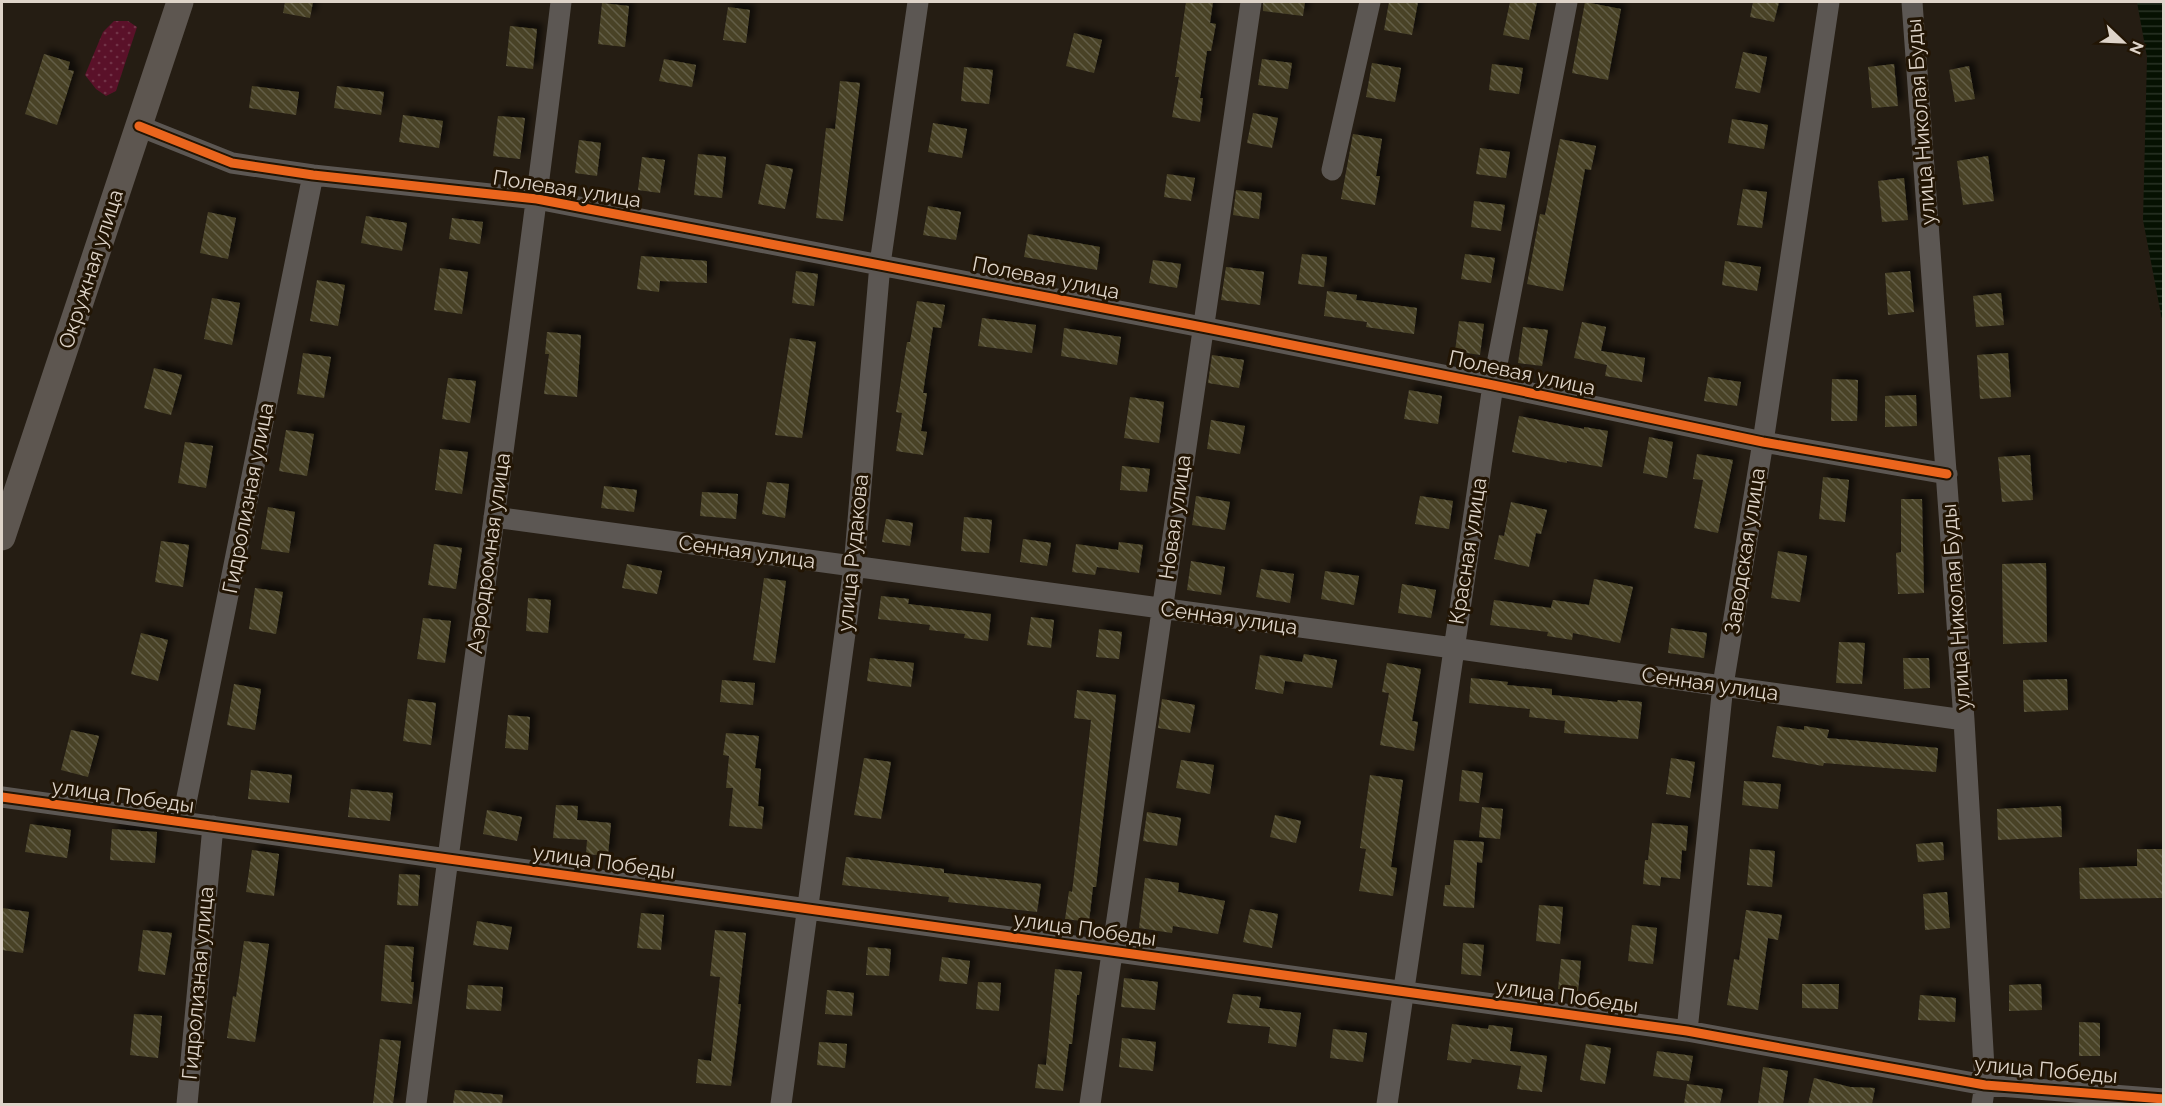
<svg xmlns="http://www.w3.org/2000/svg" width="2165" height="1106" viewBox="0 0 2165 1106" font-family="Raleway,sans-serif">
<style>
.grass{fill:url(#grass-dots)}
.water{fill:url(#water-rules)}
.building{fill:url(#building-back-hatch);filter:url(#shadow)}
.lines{fill:none;stroke-linecap:round;stroke-linejoin:round}
.minor{stroke:#5c5753;stroke-width:21}
.major{stroke:#5d5650;stroke-width:27}
.cycleway-casing{stroke:#221504;stroke-width:13}
.cycleway{stroke:#eb651d;stroke-width:9}
.labels{text-anchor:middle;stroke-width:6;stroke-linejoin:round;paint-order:stroke}
.street-label{font-size:21px;fill:#ded4c9;stroke:#221504}
</style>
<defs>
<pattern id="grass-dots" width="8" height="8" patternUnits="userSpaceOnUse" patternTransform="scale(1.5)"><rect width="8" height="8" fill="#5a1129"/><path d="M2 2h.1M6 6h.1" fill="none" stroke="#713347" stroke-width="1.8" stroke-linecap="round"/></pattern>
<pattern id="water-rules" width="6" height="5" patternUnits="userSpaceOnUse" patternTransform="scale(1.5)"><rect width="6" height="5" fill="#061102"/><path d="M0 2.5h6" fill="none" stroke="#2a3326"/></pattern>
<pattern id="building-back-hatch" width="6" height="6" patternUnits="userSpaceOnUse" patternTransform="scale(1.5)"><rect width="6" height="6" fill="#494328"/><path d="M-1 5l2 2M0 0l6 6M5-1l2 2" fill="none" stroke="#635d46"/></pattern>
<filter id="shadow"><feDropShadow dx="5.5" dy="-5.5" stdDeviation="3" flood-color="#0009"/></filter>
</defs>
<rect width="100%" height="100%" fill="#251d13"/>
<path class="grass" d="M114 21H128L137 27 116 91 106 96 96 89 85 75 103 32Z"/>
<path class="water" d="M2137 2H2163V325L2143 220 2147 57Z"/>
<path class="building" d="M285 2H313L310 18 283 13Z
M1186 2H1213L1210 23 1216 24 1211 51H1207L1200 98H1203L1200 122 1172 117 1179 77H1175Z
M1263 2H1305L1303 16 1263 11Z
M1389 2H1418L1412 35 1384 30Z
M1510 2H1537L1529 40 1503 35Z
M1585 2 1621 9 1608 80 1572 73Z
M1753 2H1779L1774 22 1750 17Z
M602 3 629 6 625 47 598 44Z
M728 7 750 10 746 43 723 40Z
M510 26 537 29 533 69 506 66Z
M1074 33 1102 40 1094 73 1066 66Z
M1743 52 1767 57 1760 93 1735 88Z
M44 54 70 62 68 70 74 71 57 125 25 114Z
M664 59 696 65 692 87 659 81Z
M1262 59 1292 63 1288 89 1258 85Z
M1372 63 1401 68 1395 102 1366 97Z
M1492 64 1523 68 1519 94 1489 90Z
M1894 64 1898 106 1872 108 1868 67Z
M1969 66 1975 99 1955 102 1949 70Z
M964 67 993 70 989 104 961 101Z
M840 81 860 83 843 221 816 218 826 128 835 129Z
M252 86 299 92 296 115 249 108Z
M337 86 384 92 381 115 334 108Z
M1253 113 1278 118 1272 148 1247 143Z
M403 115 443 121 439 148 399 142Z
M498 116 525 118 520 159 493 156Z
M1732 119 1768 125 1764 149 1728 143Z
M933 123 967 129 962 158 928 152Z
M1353 134 1382 139 1376 176H1380L1375 205 1341 199Z
M1560 139 1596 146 1591 170 1585 169 1563 291 1527 284 1540 214 1545 215Z
M579 140 601 143 597 176 575 173Z
M1480 148 1510 152 1506 178 1476 174Z
M698 154 726 157 722 198 694 195Z
M1988 156 1994 201 1963 205 1957 161Z
M642 157 665 160 660 193 638 190Z
M766 164 793 169 785 209 758 204Z
M1167 174 1195 178 1191 201 1164 197Z
M1904 178 1908 220 1882 222 1878 181Z
M1743 189 1767 192 1762 228 1737 225Z
M1236 190 1262 193 1259 219 1233 215Z
M1474 201 1505 205 1501 231 1471 227Z
M928 206 961 212 956 240 923 235Z
M208 212 236 218 228 259 200 253Z
M366 216 407 223 402 251 361 243Z
M452 218 483 222 480 244 449 239Z
M1028 234 1100 247 1097 270 1024 257Z
M1302 254 1327 257 1324 287 1298 284Z
M1465 254 1495 258 1491 283 1461 279Z
M641 256 707 261V283L660 281 659 292 637 289Z
M1153 260 1181 264 1177 288 1149 283Z
M1725 261 1761 267 1757 291 1722 285Z
M1226 267 1264 272 1260 305 1221 300Z
M440 268 468 272 462 314 434 310Z
M796 271 818 274 814 306 792 303Z
M1910 271 1914 312 1888 315 1885 273Z
M317 280 345 285 338 326 310 321Z
M1327 291 1357 295 1356 300 1417 308 1414 334 1366 327 1367 322 1324 316Z
M2001 293 2004 325 1976 327 1973 296Z
M212 298 240 303 232 345 204 339Z
M917 301 945 305 941 328 933 327 923 393H927L921 431 927 432 923 455 896 451 902 413 896 412 907 342H910Z
M982 318 1036 325 1032 353 978 346Z
M1459 321 1484 324 1480 355 1455 351Z
M1582 322 1606 327 1601 351 1645 358 1642 382 1605 376 1607 365 1574 358Z
M1523 327 1548 330 1542 366 1518 363Z
M1064 328 1121 337 1117 365 1061 356Z
M547 332 581 335 577 397 544 394 549 354H545Z
M790 338 816 342 802 438 775 435Z
M303 353 331 357 324 398 297 394Z
M2008 353 2011 397 1980 399 1977 355Z
M1212 355 1244 360 1239 388 1208 383Z
M154 368 182 375 171 415 144 408Z
M1708 377 1741 382 1737 406 1704 401Z
M448 378 476 381 470 423 442 419Z
M1832 379 1858 380 1857 421H1831Z
M1409 390 1442 396 1438 424 1404 419Z
M1916 395 1917 426 1885 427V396Z
M1130 397 1164 402 1159 443 1124 438Z
M1519 416 1584 429V427L1608 431 1602 467 1567 461V463L1512 452Z
M1211 420 1245 426 1240 454 1207 449Z
M286 430 314 434 307 476 279 471Z
M1649 437 1673 442 1667 478 1643 473Z
M185 442 213 446 206 488 178 483Z
M440 449 468 452 462 494 435 490Z
M1697 454 1733 460 1718 533 1694 528 1703 480 1693 479Z
M2030 455 2033 500 2002 502 1998 457Z
M1122 466 1150 469 1147 492 1120 490Z
M1823 477 1849 480 1845 522 1819 519Z
M767 482 789 484 785 518 762 514Z
M604 486 637 490 634 512 601 508Z
M702 492 738 494 736 519 700 516Z
M1196 496 1230 502 1225 530 1192 525Z
M1420 496 1453 501 1449 529 1415 524Z
M1901 499H1922L1924 593 1898 594 1896 553 1901 552Z
M1511 502 1547 510 1541 534 1536 533 1529 567 1494 559 1499 535 1504 536Z
M268 507 295 512 289 553 261 549Z
M964 517 992 520 989 553 961 551Z
M886 519 913 523 910 546 882 542Z
M1023 539 1051 543 1047 566 1020 562Z
M161 541 189 545 183 587 155 582Z
M1119 542 1143 545 1139 573 1097 567 1095 575 1072 572 1076 544 1118 550Z
M434 544 462 548 456 589 428 585Z
M1778 551 1807 556 1800 602 1771 598Z
M1191 561 1225 567 1221 595 1187 590Z
M2046 563 2047 642 2003 644 2002 564Z
M627 564 662 571 657 594 622 588Z
M1261 569 1294 574 1290 603 1256 597Z
M1325 571 1359 576 1354 605 1321 599Z
M764 578 786 581 775 663 753 660Z
M1594 579 1633 587 1620 643 1573 633 1572 640 1547 636 1548 632 1490 625 1494 600 1551 608 1553 600 1589 605Z
M1402 584 1436 590 1431 618 1398 613Z
M255 588 283 592 276 634 249 629Z
M881 596 909 599 908 604 991 614 988 641 964 638 965 634 929 630 930 625 878 619Z
M528 598 551 600 548 633 526 631Z
M1031 617 1054 620 1051 648 1027 645Z
M423 618 451 621 445 663 417 659Z
M1671 628 1707 633 1704 658 1668 653Z
M1099 629 1122 632 1119 659 1096 657Z
M141 633 168 640 158 681 131 674Z
M1839 642 1865 643 1862 684 1836 683Z
M1304 654 1337 660 1332 688 1285 681 1283 694 1255 689 1260 655 1302 662Z
M870 658 914 663 911 687 867 681Z
M1903 658H1929L1930 688 1904 689Z
M1387 663 1421 669 1412 721 1418 722 1414 751 1380 745 1389 693 1382 692Z
M1471 678 1508 682 1507 685 1552 689V695L1617 702 1618 700 1642 702 1638 739 1564 733 1565 721 1529 717 1530 709 1469 703Z
M2067 679 2068 710 2024 712 2023 680Z
M722 680 755 683 753 705 720 702Z
M234 684 261 689 255 730 227 725Z
M1077 690 1116 695 1096 887H1093L1089 922 1065 919 1069 891 1072 892 1077 849 1091 720 1074 718Z
M408 699 436 703 431 745 403 741Z
M1162 699 1195 705 1190 733 1158 728Z
M508 715 530 717 528 750 505 748Z
M1777 726 1804 730V726L1829 730 1827 738 1938 748 1936 772 1824 763 1823 766 1772 757Z
M71 730 99 736 88 777 61 770Z
M726 733 759 736 755 768 761 769 758 806 764 807 762 829 729 826 733 788H726L729 756 723 755Z
M864 758 891 762 881 819 854 815Z
M1671 758 1695 762 1690 798 1666 794Z
M1181 760 1214 765 1210 794 1176 788Z
M251 770 292 775 289 803 248 799Z
M1462 770 1483 773 1479 803 1459 801Z
M1370 775 1403 780 1391 867 1397 868 1393 896 1359 891 1366 849 1360 848Z
M1744 781 1781 784 1778 809 1742 805Z
M351 789 393 793 390 821 348 817Z
M556 805 578 806 577 820 611 823 608 856 586 854 587 840 553 838Z
M2061 806 2062 837 1998 840 1997 809Z
M1482 807 1503 809 1500 839 1479 837Z
M487 810 522 817 517 841 483 834Z
M1147 812 1181 818 1177 846 1143 841Z
M1275 815 1301 821 1296 843 1270 837Z
M1652 823 1688 826 1686 851 1682 850 1680 879 1661 877 1660 886 1643 884 1645 860H1648Z
M30 824 71 830 67 858 25 852Z
M112 829 157 832 155 863 110 860Z
M1454 840 1484 842 1482 863 1477 862 1474 908 1443 906 1445 885H1450Z
M1943 842 1944 860 1918 862 1916 844Z
M1750 849 1775 851 1772 887 1747 885Z
M2137 849H2163V898L2080 899 2079 868 2137 866Z
M252 850 279 854 274 896 246 892Z
M846 857 944 869V873L1041 884 1037 912 948 902 949 897 842 885Z
M399 874 420 875 418 906 397 905Z
M1145 878 1179 883 1178 892 1225 901 1218 934 1173 926 1172 933 1139 928Z
M1947 892 1950 928 1925 930 1923 894Z
M1539 905 1563 907 1560 944 1536 941Z
M2 908 29 912 23 953 2 950Z
M1250 909 1278 914 1272 948 1243 942Z
M1746 910 1782 915 1778 940 1768 938 1758 1010 1727 1005 1734 959 1739 960Z
M641 913 664 915 661 950 637 948Z
M477 921 512 927 508 950 473 945Z
M1632 925 1657 928 1653 964 1628 961Z
M143 930 172 933 165 975 138 971Z
M715 930 746 933 738 1004H741L731 1086 696 1083 698 1059 711 1061 720 977 710 976Z
M244 941 269 944 255 1042 227 1038 233 996 236 997Z
M1463 943 1484 945 1481 976 1461 974Z
M385 945 414 947 411 982H414L412 1004 381 1001Z
M868 947 891 949 889 976 866 975Z
M942 957 970 961 967 984 939 981Z
M1561 959 1581 961 1578 991 1558 989Z
M1055 969 1082 972 1079 995H1077L1072 1044H1069L1063 1091 1035 1088 1038 1064 1046 1065Z
M1124 978 1158 982 1155 1010 1121 1007Z
M978 982 1001 983 999 1011 976 1009Z
M1802 984H1839L1838 1009 1802 1008Z
M2041 984 2042 1010 2009 1011V985Z
M468 985 503 987 501 1011 466 1009Z
M827 990 854 993 852 1016 825 1014Z
M1233 994 1261 997 1259 1008 1301 1013 1296 1047 1268 1043 1270 1027 1227 1023Z
M1920 995 1956 998 1955 1022 1918 1020Z
M134 1014 162 1016 158 1058 130 1055Z
M2079 1022 2100 1023V1056H2079Z
M1452 1024 1488 1029 1489 1025 1513 1028 1510 1051 1547 1056 1542 1092 1517 1089 1521 1066 1472 1059 1471 1063 1447 1060Z
M1333 1029 1367 1033 1363 1062 1330 1058Z
M1122 1038 1156 1042 1153 1071 1119 1067Z
M380 1039 401 1041 393 1104H373Z
M819 1042 847 1044 845 1068 817 1065Z
M1586 1044 1611 1048 1605 1084 1580 1080Z
M1657 1051 1693 1056 1689 1081 1653 1076Z
M1763 1067 1788 1071 1783 1104H1758Z
M1814 1078 1850 1087 1875 1088 1872 1104H1808Z
M1687 1084 1723 1089 1720 1104H1684Z
M455 1090 503 1095 502 1104H453Z"/>
<g class="lines">
<path class="minor" d="M1912 2 1964 720 1985 1085 1982 1104
M139 126 232 163 313 175 537 199 1202 327 1493 385 1763 442 1947 474
M1332 170 1370 2
M494 517 1453 648 1964 720
M2 797 1687 1031 1985 1085 2164 1099
M182 822 313 175
M1687 1031 1723 685 1763 442 1829 2
M187 1104 213 826
M416 1104C462 737 517 370 561 2
M781 1104 854 567 880 264 918 2
M1090 1104 1251 2
M1387 1104 1493 385 1567 2"/>
<path class="major" d="M2 537 180 2"/>
<defs>
<path id="cycleway" d="M139 126 232 163 313 175 537 199 1202 327 1493 385 1763 442 1947 474
M2 797 1687 1031 1985 1085 2164 1099"/>
</defs>
<use href="#cycleway" class="cycleway-casing"/>
<use href="#cycleway" class="cycleway"/>
</g>
<g class="labels">
<g class="street-label">
<text transform="translate(1921 122) rotate(-94)" y="7">улица Николая Буды</text>
<text transform="translate(567 189) rotate(9)" y="7">Полевая улица</text>
<text transform="translate(91 269) rotate(-72)" y="7">Окружная улица</text>
<text transform="translate(1046 278) rotate(11)" y="7">Полевая улица</text>
<text transform="translate(1522 373) rotate(12)" y="7">Полевая улица</text>
<text transform="translate(248 498) rotate(-79)" y="7">Гидролизная улица</text>
<text transform="translate(1175 517) rotate(-82)" y="7">Новая улица</text>
<text transform="translate(1468 551) rotate(-81)" y="7">Красная улица</text>
<text transform="translate(1745 551) rotate(-81)" y="7">Заводская улица</text>
<text transform="translate(747 552) rotate(8)" y="7">Сенная улица</text>
<text transform="translate(489 553) rotate(-82)" y="7">Аэродромная улица</text>
<text transform="translate(853 553) rotate(-84)" y="7">улица Рудакова</text>
<text transform="translate(1956 607) rotate(-94)" y="7">улица Николая Буды</text>
<text transform="translate(1229 618) rotate(8)" y="7">Сенная улица</text>
<text transform="translate(1710 684) rotate(8)" y="7">Сенная улица</text>
<text transform="translate(123 796) rotate(8)" y="7">улица Победы</text>
<text transform="translate(604 862) rotate(8)" y="7">улица Победы</text>
<text transform="translate(1085 929) rotate(8)" y="7">улица Победы</text>
<text transform="translate(198 983) rotate(-85)" y="7">Гидролизная улица</text>
<text transform="translate(1567 996) rotate(8)" y="7">улица Победы</text>
<text transform="translate(2046 1070) rotate(5)" y="7">улица Победы</text>
</g>
</g>
<rect width="2165" height="1106" fill="none" stroke="#ded4c9" stroke-width="6"/>
<g transform="translate(2123 42) rotate(113)" stroke="#221504" stroke-width="4.5" paint-order="stroke">
<path d="M0-4.5L10 22L0 15L-10 22Z" fill="#ded4c9"/>
<text y="-9" font-size="16" font-weight="bold" text-anchor="middle" fill="#ded4c9">N</text>
</g>
</svg>
